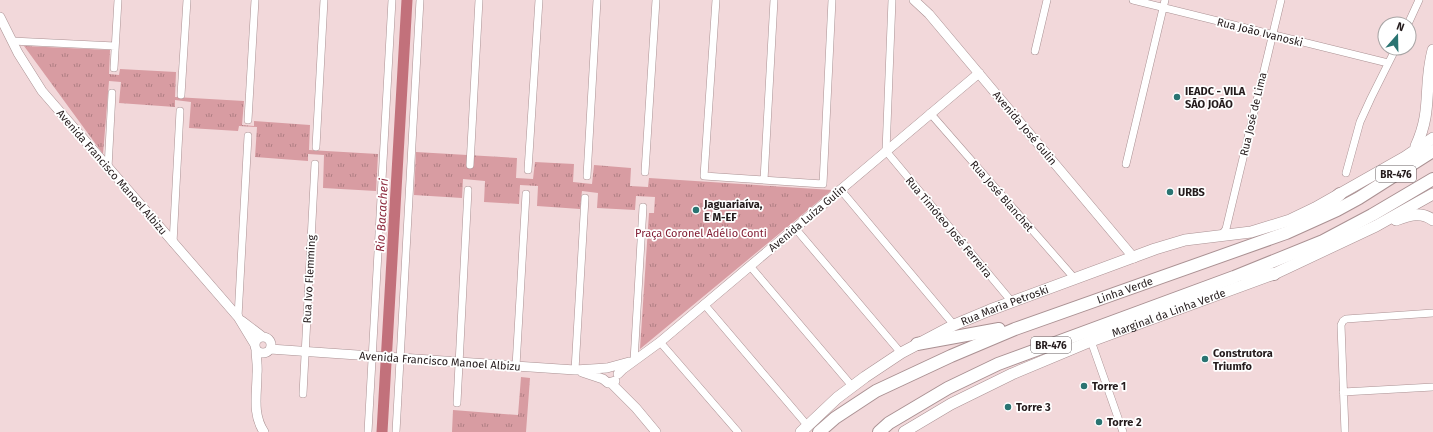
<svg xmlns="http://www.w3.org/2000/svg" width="1433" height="432" viewBox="0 0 1433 432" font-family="'Fira Sans',sans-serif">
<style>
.park{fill:url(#park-tufts)}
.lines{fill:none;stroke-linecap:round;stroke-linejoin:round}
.river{stroke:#c2717b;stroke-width:11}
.minor-casing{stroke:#aa9193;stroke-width:8}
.tertiary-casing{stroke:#aa9193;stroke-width:10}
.secondary-casing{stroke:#aa9193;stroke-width:12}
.trunk-casing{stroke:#aa9193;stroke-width:14}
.minor{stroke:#fff;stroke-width:7}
.tertiary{stroke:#fff;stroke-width:9}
.secondary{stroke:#fff;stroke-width:11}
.trunk{stroke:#fff;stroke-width:12}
.poi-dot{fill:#2a7472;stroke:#fff;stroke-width:1.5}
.labels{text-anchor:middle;stroke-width:3.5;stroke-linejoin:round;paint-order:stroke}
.shield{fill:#fff;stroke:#665f60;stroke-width:1}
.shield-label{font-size:10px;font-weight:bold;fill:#241b1c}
.street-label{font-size:11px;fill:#241b1c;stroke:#fff}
.poi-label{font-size:11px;font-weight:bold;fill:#241b1c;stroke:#fff;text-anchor:start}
.park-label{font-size:11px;fill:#832036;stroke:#fff}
.water-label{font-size:12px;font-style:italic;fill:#8b283c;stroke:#fff}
</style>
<defs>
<pattern id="park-tufts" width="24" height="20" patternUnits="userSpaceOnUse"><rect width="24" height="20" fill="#d89ca2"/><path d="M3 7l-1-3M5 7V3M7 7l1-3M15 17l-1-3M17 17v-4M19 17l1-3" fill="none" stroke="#af7e83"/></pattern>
</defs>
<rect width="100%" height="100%" fill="#f2d8da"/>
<path class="park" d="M24 46 110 50 109 74 119 75 120 69 176 72 175 97 244 101 242 125 254 126V121L310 125 309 150 378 154 376 191 323 188 324 155 308 154V161L255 157 257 127 239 126 238 131 189 128 191 102 175 100V107L119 103 121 82 109 81 103 154Z
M416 152 517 158 516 178 533 179 535 162 574 164 573 182 592 184 594 165 631 168 630 186 648 187 649 178 832 190 640 349 649 213H654L655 197 636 196 635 210 597 208 598 193 582 191 580 209 537 206 538 186 520 185 519 204 484 202 485 181 463 179 462 198 414 195Z
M521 377 530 378 526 432H452L453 410 518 415Z"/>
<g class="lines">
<path class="river" d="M382 432 407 0"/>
<defs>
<path id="minor" d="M716 0 704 176 823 184 832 0
M892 0 886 151 1012 302
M1133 0 1388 63
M1408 24 1419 0
M12 41 115 46
M1035 51 1047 0
M114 68 118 0
M181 95 187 0
M930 113 1075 279
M248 120 255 0
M316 147 324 0
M1126 164 1165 0
M470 165 479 0
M108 168 112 93
M528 170 539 0
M645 172 656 0
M1346 173 1360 122 1371 98 1396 48
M587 176 597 0
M764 180 774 0
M840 189 954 325
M795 228 901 353
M1219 236 1223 233 1226 229 1281 0
M173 243 180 111
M750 266 852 386
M704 304 807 425
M238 317 248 136
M1091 341 1123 432
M660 342 738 432
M634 361 643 207
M516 366 526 194
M575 370 585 198
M1343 392 1433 387
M303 394 315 164
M457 403 468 190
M368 432 392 0
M396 432 420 0
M1345 432 1341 325 1343 321 1346 319 1433 313"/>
<path id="tertiary" d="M914 0 929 14 1134 258
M0 17 18 53 42 91 238 317 255 345
M242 321 263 337
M255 345a8 8 0 1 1 16 0a8 8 0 1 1-16 0Z
M256 349C256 357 258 366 257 374 257 394 252 414 264 432
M270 349 575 370 607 368 629 362
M582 372 603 379 608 383 615 381
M618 374 623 369 660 342 979 73
M611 383 636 408 656 432"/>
<g id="secondary">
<path d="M1416 146C1433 109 1423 88 1433 50"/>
<path d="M1396 220C1409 215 1421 211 1433 220"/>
<path id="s1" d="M801 432 837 398 865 377 901 353 954 325 990 310 1155 249 1185 240 1251 232 1290 220 1315 208 1405 157 1433 138"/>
<path id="s2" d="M904 432 951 404 1012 374 1091 341 1274 274 1376 226 1433 194"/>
</g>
<g id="trunk">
<path d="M1317 215 1340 194"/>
<path d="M1245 276 1274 274"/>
<path d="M917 344 999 329"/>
<path id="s3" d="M819 432 835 418 876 391 951 356 1015 329 1286 233 1337 210 1359 198 1433 151"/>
<path d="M879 432 889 423 948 388 998 364 1234 277 1323 241 1372 215 1433 179"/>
</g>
</defs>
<use href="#minor" class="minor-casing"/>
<use href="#tertiary" class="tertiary-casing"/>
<use href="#secondary" class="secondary-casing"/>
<use href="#trunk" class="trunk-casing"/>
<use href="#minor" class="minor"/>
<use href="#tertiary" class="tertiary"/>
<use href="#secondary" class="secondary"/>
<use href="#trunk" class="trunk"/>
</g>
<g class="poi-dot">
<circle cx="1177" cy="97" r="4"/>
<circle cx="1170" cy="192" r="4"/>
<circle cx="696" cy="210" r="4"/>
<circle cx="1205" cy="359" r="4"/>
<circle cx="1084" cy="386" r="4"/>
<circle cx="1008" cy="407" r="4"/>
<circle cx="1099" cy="422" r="4"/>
</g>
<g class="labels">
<g class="shield">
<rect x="1376" y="166" width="40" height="16" rx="3"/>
<rect x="1031" y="337" width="40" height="16" rx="3"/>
</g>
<g class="shield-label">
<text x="1396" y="178">BR-476</text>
<text x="1051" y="349">BR-476</text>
</g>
<g class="street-label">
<text transform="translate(1260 32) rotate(14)" y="4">Rua João Ivanoski</text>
<text transform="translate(1253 114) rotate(-77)" y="4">Rua José de Lima</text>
<text transform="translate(1025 128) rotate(50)" y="4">Avenida José Gulin</text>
<text transform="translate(112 172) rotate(49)" y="4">Avenida Francisco Manoel Albizu</text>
<text transform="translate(1002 196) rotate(49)" y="4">Rua José Blanchet</text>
<text transform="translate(807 218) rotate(-40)" y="4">Avenida Luíza Gulin</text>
<text transform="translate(949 227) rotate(50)" y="4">Rua Timóteo José Ferreira</text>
<text transform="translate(309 279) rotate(-87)" y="4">Rua Ivo Flemming</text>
<text dy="4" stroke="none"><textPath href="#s3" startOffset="339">Linha Verde</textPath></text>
<text dy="4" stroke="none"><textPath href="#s1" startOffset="242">Rua Maria Petroski</textPath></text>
<text dy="4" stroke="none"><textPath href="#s2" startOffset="291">Marginal da Linha Verde</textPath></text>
<text transform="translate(440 361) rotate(4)" y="4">Avenida Francisco Manoel Albizu</text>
</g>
<g class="poi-label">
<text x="1185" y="95">IEADC - VILA<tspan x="1185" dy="13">SÃO JOÃO</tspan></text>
<text x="1178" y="196">URBS</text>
<text x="704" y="208">Jaguariaíva,<tspan x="704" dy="13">E M-EF</tspan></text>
<text x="1213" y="357">Construtora<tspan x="1213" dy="13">Triumfo</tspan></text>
<text x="1092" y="390">Torre 1</text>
<text x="1016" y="411">Torre 3</text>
<text x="1107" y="426">Torre 2</text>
</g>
<g class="park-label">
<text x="701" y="237">Praça Coronel Adélio Conti</text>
</g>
<g class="water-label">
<text transform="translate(382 215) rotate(-87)" y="4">Rio Bacacheri</text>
</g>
</g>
<g transform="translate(1397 36) rotate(20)"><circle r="19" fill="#ffffff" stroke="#a7a4a4"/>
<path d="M0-3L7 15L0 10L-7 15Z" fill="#2a7472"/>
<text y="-6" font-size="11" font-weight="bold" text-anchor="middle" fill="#241b1c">N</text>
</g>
</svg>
